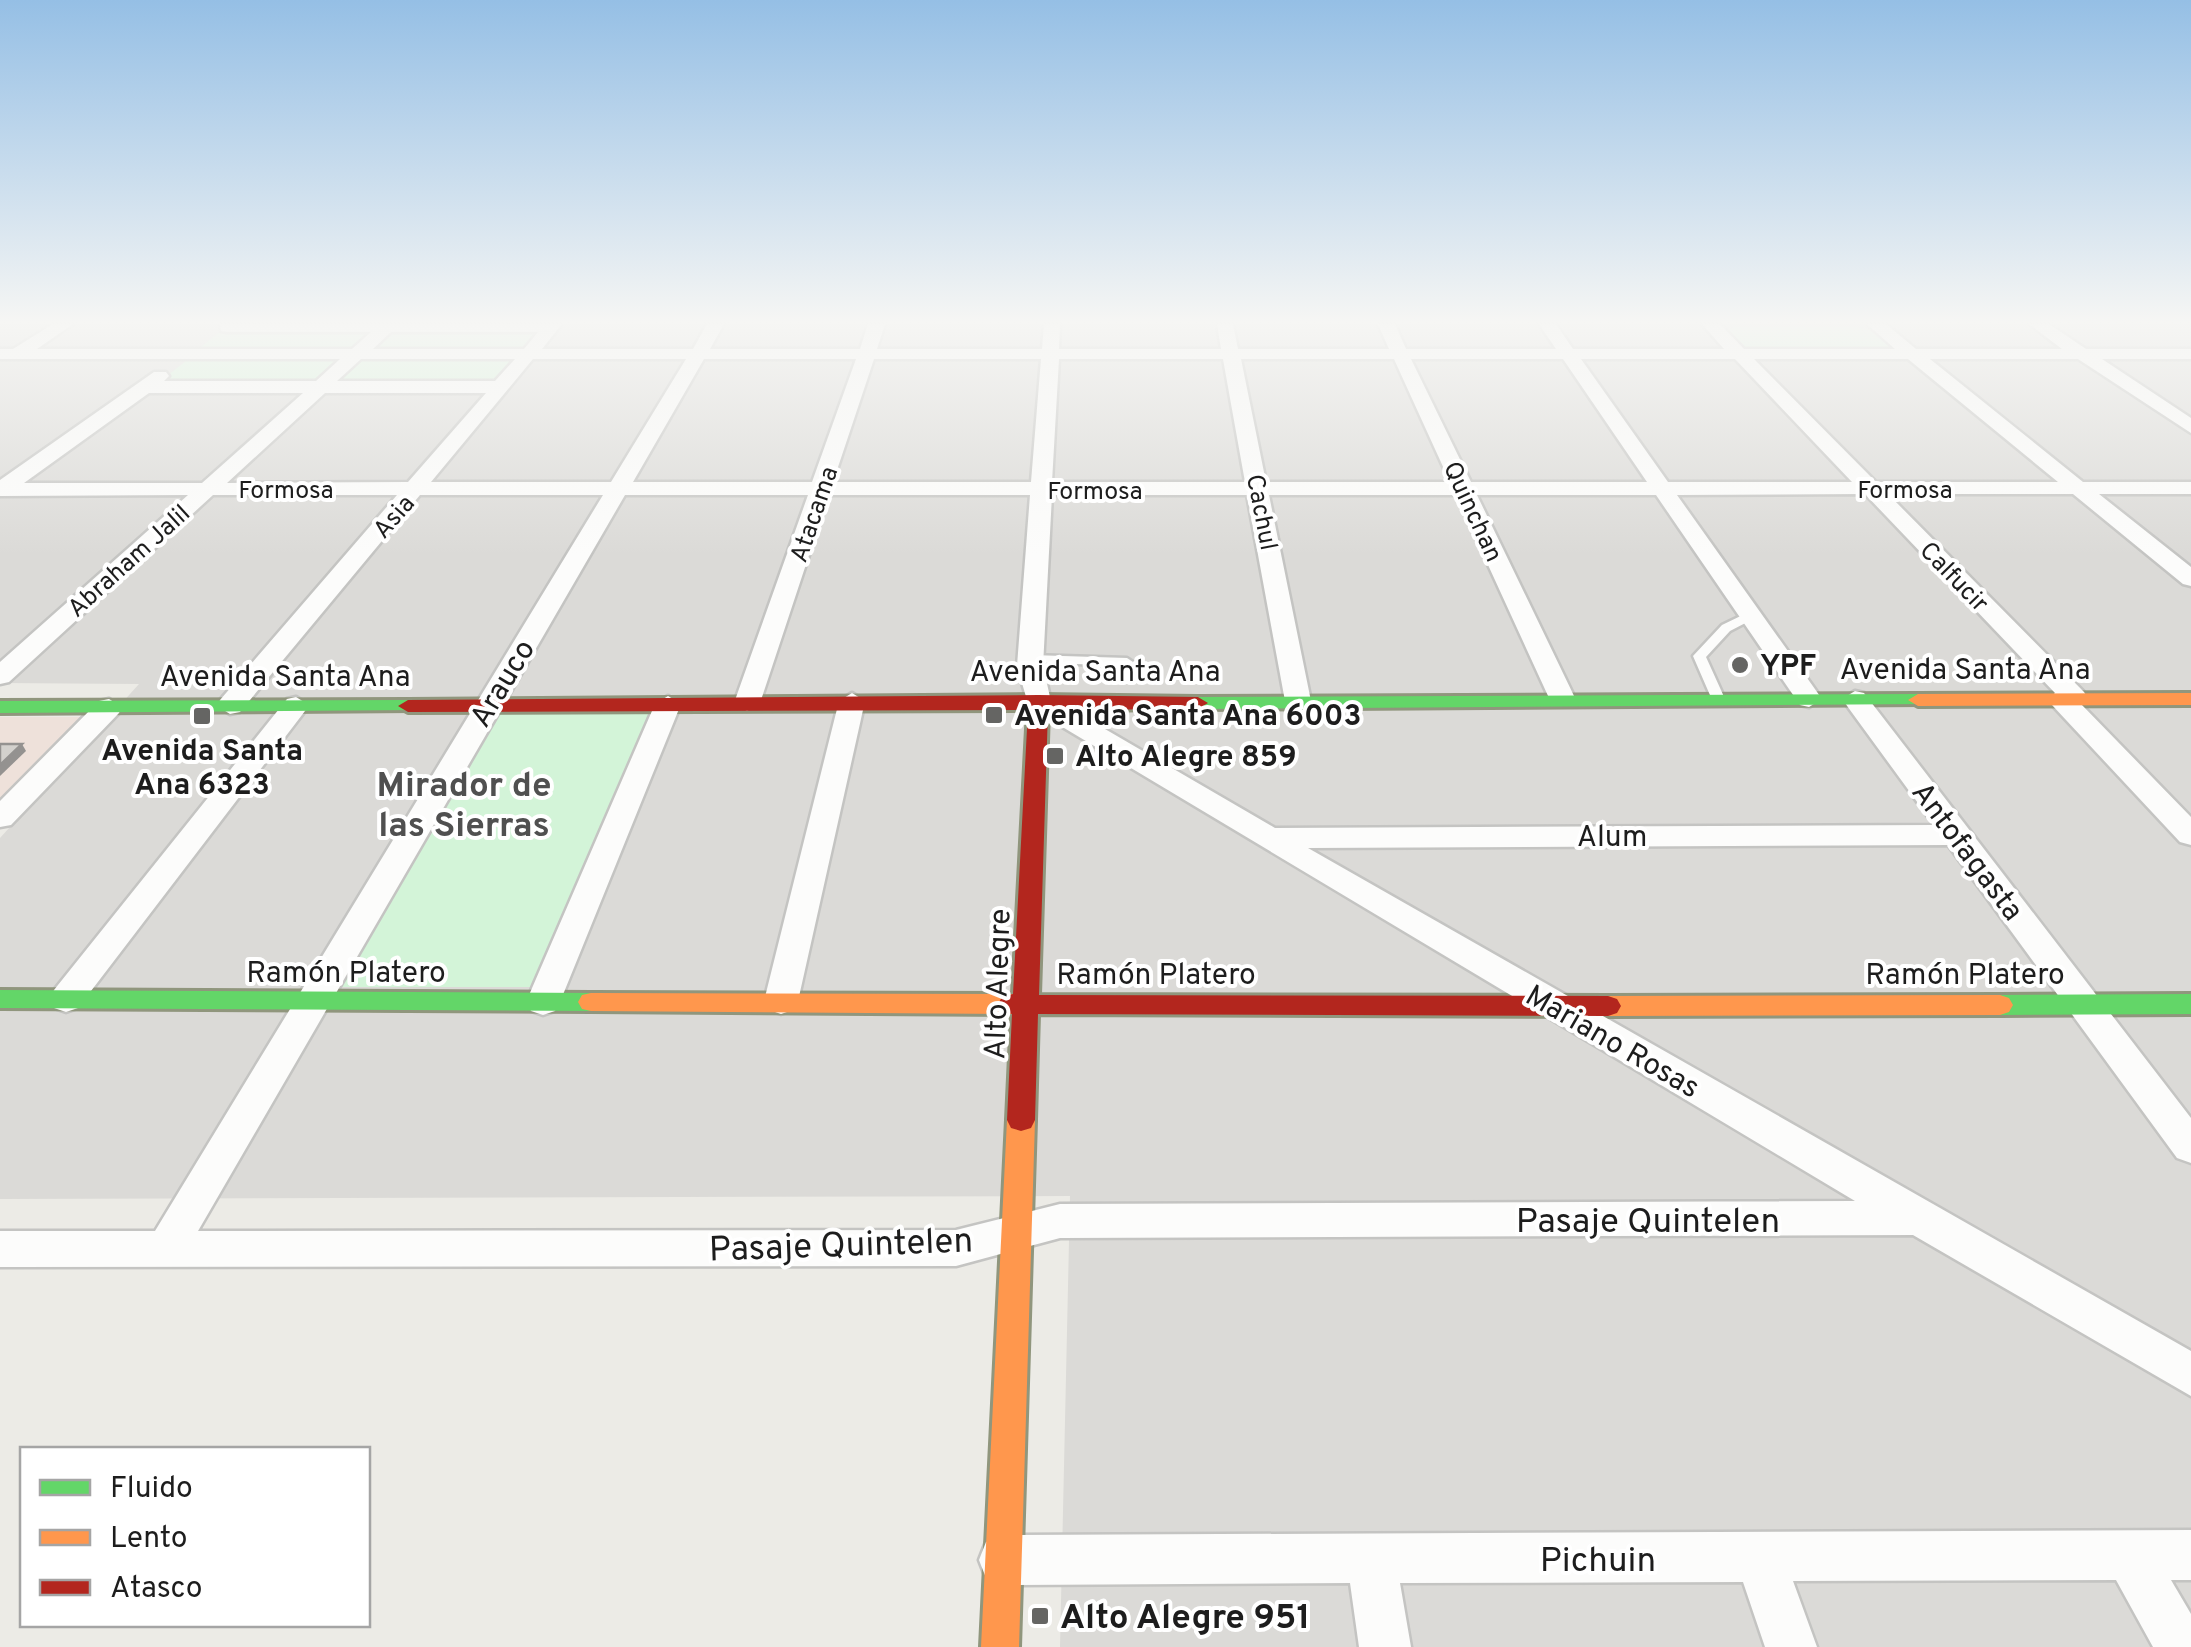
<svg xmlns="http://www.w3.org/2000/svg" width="2191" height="1647" viewBox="0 0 2191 1647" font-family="Overpass,sans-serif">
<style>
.residential{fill:#dbdad7}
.commercial{fill:#eee1da}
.park{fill:#d3f4d8}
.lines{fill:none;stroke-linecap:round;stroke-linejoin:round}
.lane-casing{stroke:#c4c4c2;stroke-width:5}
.street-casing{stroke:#c4c4c2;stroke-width:5}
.fast-casing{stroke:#90967d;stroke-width:6}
.slow-casing{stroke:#90967d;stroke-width:6}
.jam-casing{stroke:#90967d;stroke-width:6}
.lane{fill:#fcfcfb;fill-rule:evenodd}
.street{fill:#fcfcfb;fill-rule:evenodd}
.fast{fill:#63d668;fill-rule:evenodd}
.slow{fill:#ff974d;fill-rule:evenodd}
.jam{fill:#b3261e;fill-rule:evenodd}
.shaded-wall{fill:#949290}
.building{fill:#d3d1cd;stroke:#949290;stroke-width:2.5}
.poi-dot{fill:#656563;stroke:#fff;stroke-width:4}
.labels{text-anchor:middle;stroke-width:8;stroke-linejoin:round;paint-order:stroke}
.far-street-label{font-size:25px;fill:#1d1d1d;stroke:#fff}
.poi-label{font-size:30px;font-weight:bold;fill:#1d1d1d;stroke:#fff;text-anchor:start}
.street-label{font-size:30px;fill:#1d1d1d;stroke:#fff}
.quarter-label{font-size:35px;font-weight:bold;fill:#505050;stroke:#fff}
.near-street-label{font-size:35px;fill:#1d1d1d;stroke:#fff}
.near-poi-label{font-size:35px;font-weight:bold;fill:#1d1d1d;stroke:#fff;text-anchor:start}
</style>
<rect width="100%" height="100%" fill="#ecebe6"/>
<path class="residential" d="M0 324H2191V1647H1060L1070 1196 0 1199V838L139 684 0 683Z"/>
<path class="commercial" d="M0 717H92L0 811Z"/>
<path class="park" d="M1734 327H1858L1872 331 1892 347 1755 349 1743 347 1727 331Z
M221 331H374L348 352 196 351Z
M390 331H542L522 352 370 351Z
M345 360 317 383H158L186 361Z
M357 361H516L494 384 334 383Z
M492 714H655L538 987H332Z"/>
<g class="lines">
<defs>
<path id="lane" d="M1751 611 1757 615 1755 618 1730 631 1706 657 1725 699 1718 703 1713 702 1693 656 1722 625Z
M1031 655 1127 658 1133 662 1127 666 1026 662 1025 659Z"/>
<path id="street" d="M53 324H73L37 349H352L371 332H227L221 331 220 324H562L542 349H693L707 324H724L710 349H860L868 324H885L877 349H1042L1044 324H1060L1059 349H1221L1217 324H1233L1238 349H1389L1378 324H1395L1406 349H1556L1539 324H1556L1573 349H1724L1702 324H1720L1744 349H1895L1867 324H1886L1916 349H2062L2029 324H2049L2086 349H2191V359H2102L2191 418V433L2078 359H1930L2083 482H2191V494H2099L2191 567V586L2183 584 2073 494H1888L2084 692 2088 698 2081 704 2191 817V845L2180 842 2052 705 2048 699 2055 693 1865 494 1677 495 1822 699 1809 707 1800 705 1656 495H1477L1575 698 1571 704H1553L1549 698 1456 495H1269L1311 701 1298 709 1285 701 1247 495H1052L1043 666 1050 697 1275 828 1934 825 1842 699 1855 691 1864 693 2191 1118V1163L2177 1158 1948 845 1308 848 2191 1351V1396L1913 1235 1060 1238 956 1266 0 1267V1231H155L603 495H420L240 712 230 714 217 706 220 700 397 495H213L9 682 0 684V662L188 495 0 496V480L154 372H166L169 376 164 381H316L340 359H0V349H13ZM391 332H538L524 349H373ZM361 359H515L495 381H337ZM533 359H686L611 482H431ZM704 359H856L812 482H633ZM874 359H1041L1031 482H833ZM1059 359H1223L1245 482H1052ZM1241 359H1394L1450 482H1266ZM1411 359H1563L1647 482H1471ZM1581 359H1735L1852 482H1668ZM1754 359H1908L2058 482H1876ZM149 393H303L202 483H24ZM325 393H486L408 482 227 483ZM625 495H808L734 703 747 711 760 703 829 495H1030L1017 666 1029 707 1855 1201 1060 1204 956 1230 198 1231Z
M852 693 865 701 798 1001 793 1010 781 1014 769 1010 764 1001 839 701Z
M668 696 681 704 560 1002 555 1011 543 1015 531 1011 526 1002 655 704Z
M296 697 309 705 305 711 78 1008 66 1012 54 1008 49 999 54 990 287 699Z
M109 699 122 707 119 713 11 825 0 827V801L99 701Z
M2191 1530V1580H2171L2191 1614V1647H2153L2116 1580 1793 1581 1817 1647H1765L1743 1582 1400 1583 1411 1647H1359L1350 1583 1004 1585 986 1578 979 1560 986 1542 1004 1535Z"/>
<path id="fast" d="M1918 694 1925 696 1928 700 1925 704 1198 709 1188 703 1198 697Z
M408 700 415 702 418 706 415 710 0 713V701Z
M0 990 591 993 600 995 604 1002 600 1009 591 1011 0 1008Z
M2191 994V1014L2000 1015 1991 1012 1987 1005 1991 998 2000 995Z"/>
<path id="slow" d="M2191 693V705L1918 706 1908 700 1918 694Z
M591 993 1011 994 1020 997 1024 1004 1020 1011 1011 1014 591 1011 582 1009 578 1002 582 995Z
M2000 995 2009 998 2013 1005 2009 1012 2000 1015 1608 1016 1599 1013 1595 1006 1599 999 1608 996Z
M1021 1109 1031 1112 1035 1120 1019 1647H981L1007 1120 1011 1112Z"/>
<path id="jam" d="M1038 695 1198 697 1208 703 1198 709 1048 710 1039 995 1608 996 1617 999 1621 1006 1617 1013 1608 1016 1038 1014 1035 1120 1031 1128 1021 1131 1011 1128 1007 1120 1012 1014 1002 1011 998 1004 1002 997 1013 994 1028 710 408 712 398 706 408 700Z"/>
</defs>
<use href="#lane" class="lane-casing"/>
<use href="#street" class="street-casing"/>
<use href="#fast" class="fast-casing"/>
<use href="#slow" class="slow-casing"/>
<use href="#jam" class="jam-casing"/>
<use href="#lane" class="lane"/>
<use href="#street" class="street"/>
<use href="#fast" class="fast"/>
<use href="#slow" class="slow"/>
<use href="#jam" class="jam"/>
</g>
<path class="shaded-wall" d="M22 744 26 751 0 776V765Z"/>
<path class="building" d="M0 744H22L0 765Z"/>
<linearGradient id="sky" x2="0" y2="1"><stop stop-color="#95bfe5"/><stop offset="0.58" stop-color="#f6f6f4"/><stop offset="1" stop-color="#f6f6f4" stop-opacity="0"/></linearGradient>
<rect width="2191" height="555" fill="url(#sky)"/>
<g class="poi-dot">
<circle cx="1740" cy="665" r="10"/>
<rect x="984" y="705" width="20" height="20" rx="5"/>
<rect x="192" y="706" width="20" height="20" rx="5"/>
<rect x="1045" y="746" width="20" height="20" rx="5"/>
<rect x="1030" y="1606" width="20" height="20" rx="5"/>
</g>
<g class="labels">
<g class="far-street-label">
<text x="286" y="498">Formosa</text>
<text x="1905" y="498">Formosa</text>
<text x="1095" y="499">Formosa</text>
<text transform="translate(1474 511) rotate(65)" y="9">Quinchan</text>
<text transform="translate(1263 512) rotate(79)" y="9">Cachul</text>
<text transform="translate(813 514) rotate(-71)" y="9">Atacama</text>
<text transform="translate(393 516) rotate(-49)" y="9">Asia</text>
<text transform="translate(128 560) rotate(-42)" y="9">Abraham Jalil</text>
<text transform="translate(1955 576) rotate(46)" y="9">Calfucir</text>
</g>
<g class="poi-label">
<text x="1760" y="675">YPF</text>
<text x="1014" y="725">Avenida Santa Ana 6003</text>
<text x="202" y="760" text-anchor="middle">Avenida Santa<tspan x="202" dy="34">Ana 6323</tspan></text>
<text x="1075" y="766">Alto Alegre 859</text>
</g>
<g class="street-label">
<text x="1965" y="679">Avenida Santa Ana</text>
<text x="1095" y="681">Avenida Santa Ana</text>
<text x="285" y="686">Avenida Santa Ana</text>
<text transform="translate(502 683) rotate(-59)" y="10">Arauco</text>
<text x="1612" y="846">Alum</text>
<text transform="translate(1968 851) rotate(53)" y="10">Antofagasta</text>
<text x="346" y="982">Ramón Platero</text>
<text x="1156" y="984">Ramón Platero</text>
<text x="1965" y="984">Ramón Platero</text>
<text transform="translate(997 984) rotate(-88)" y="10">Alto Alegre</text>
<text transform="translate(1613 1041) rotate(30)" y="10">Mariano Rosas</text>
</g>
<g class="quarter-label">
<text x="464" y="796">Mirador de<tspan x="464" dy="40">las Sierras</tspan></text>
</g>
<g class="near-street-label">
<text x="1648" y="1232">Pasaje Quintelen</text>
<text transform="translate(841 1244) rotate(-2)" y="12">Pasaje Quintelen</text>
<text x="1598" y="1571">Pichuin</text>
</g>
<g class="near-poi-label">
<text x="1060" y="1628">Alto Alegre 951</text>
</g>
</g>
<rect x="20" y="1447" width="350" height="180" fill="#ffffff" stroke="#a5a5a5" stroke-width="2.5"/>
<rect x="40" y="1480" width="50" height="15" fill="#63d668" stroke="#a5a5a5" stroke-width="2.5"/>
<text x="110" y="1497" font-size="30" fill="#1d1d1d">Fluido</text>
<rect x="40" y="1530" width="50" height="15" fill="#ff974d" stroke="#a5a5a5" stroke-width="2.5"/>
<text x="110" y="1547" font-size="30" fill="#1d1d1d">Lento</text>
<rect x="40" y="1580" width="50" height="15" fill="#b3261e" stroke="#a5a5a5" stroke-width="2.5"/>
<text x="110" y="1597" font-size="30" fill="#1d1d1d">Atasco</text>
</svg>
